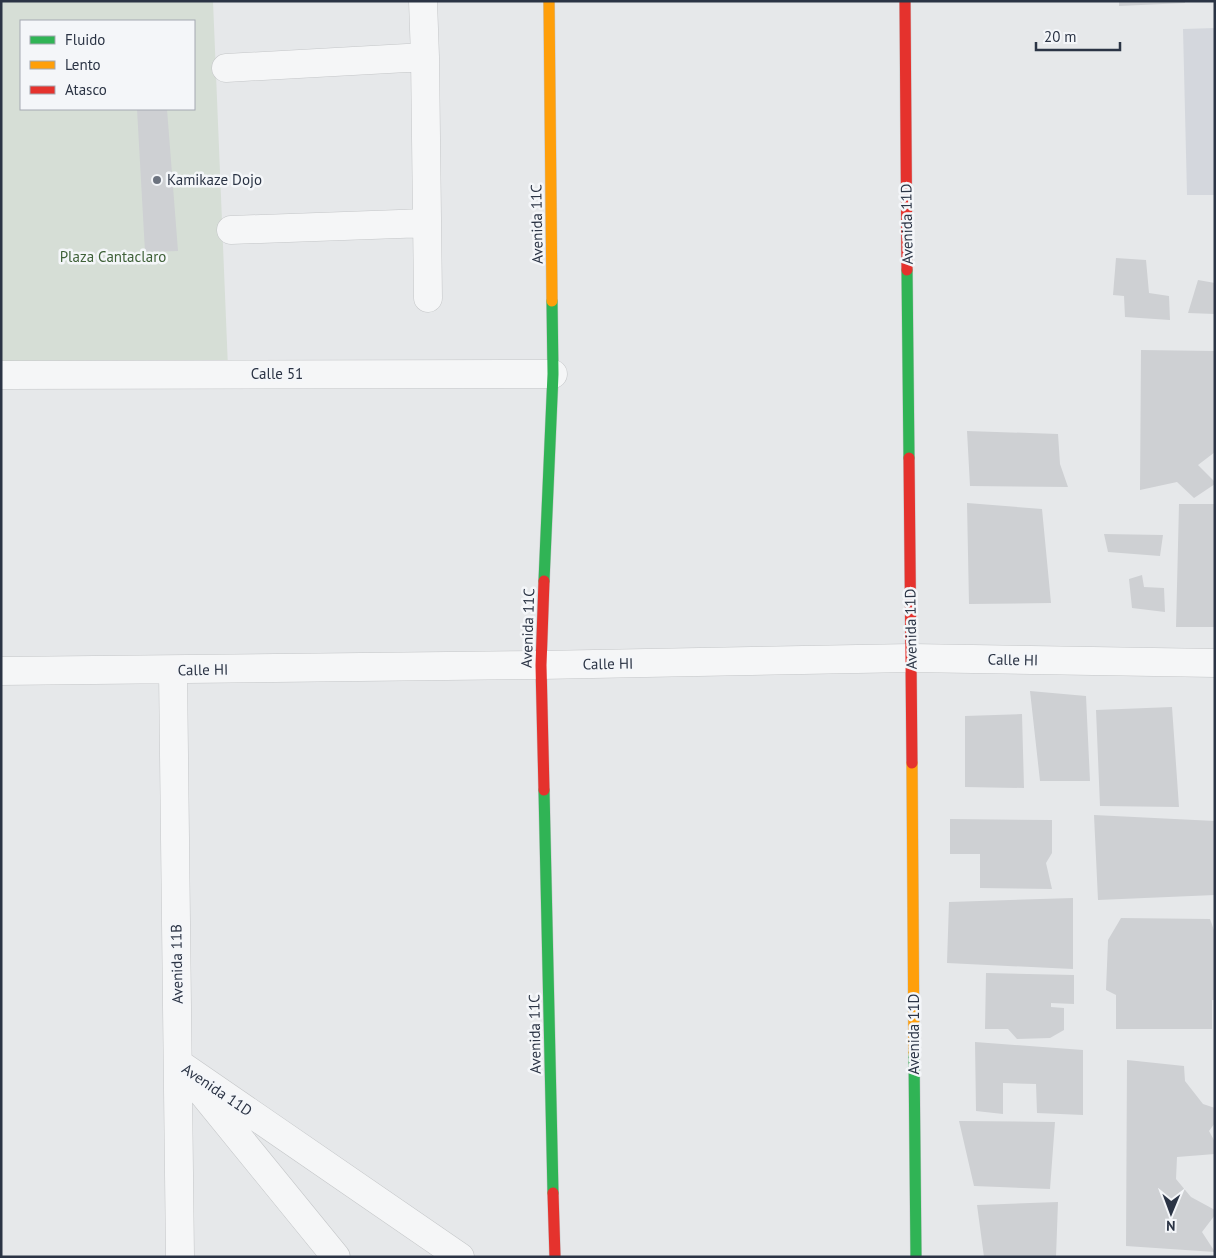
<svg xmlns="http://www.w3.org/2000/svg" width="1216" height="1258" viewBox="0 0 1216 1258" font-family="'PT Sans',sans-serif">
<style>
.built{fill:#d4d7dd}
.green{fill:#d6ded6;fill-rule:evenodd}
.building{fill:#ced0d3}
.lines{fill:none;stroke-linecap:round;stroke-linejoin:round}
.street-casing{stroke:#c4c6c8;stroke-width:29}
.fast-casing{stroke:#c4c6c8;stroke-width:12}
.slow-casing{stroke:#c4c6c8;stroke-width:12}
.jam-casing{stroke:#c4c6c8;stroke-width:12}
.street{stroke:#f5f6f7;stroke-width:28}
.fast{stroke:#30b455;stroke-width:11}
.slow{stroke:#ff9f0a;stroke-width:11}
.jam{stroke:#e5322d;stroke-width:11}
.poi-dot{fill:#6c737f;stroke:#f4f6f9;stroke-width:2}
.labels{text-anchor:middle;stroke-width:5;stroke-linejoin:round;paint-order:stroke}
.poi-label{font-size:15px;fill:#2b3445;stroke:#f4f6f9;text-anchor:start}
.street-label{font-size:15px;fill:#2b3445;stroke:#f4f6f9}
.park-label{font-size:15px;fill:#3f6138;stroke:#f4f6f9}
</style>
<rect width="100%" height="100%" fill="#e6e8ea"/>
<path class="built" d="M1215 28V195H1187L1183 29Z"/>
<path class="green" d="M1 1H213L228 368H1ZM21 21H194V109H21Z"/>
<path class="building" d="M1119 1H1185V3L1119 6Z
M137 109H167L178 251 145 252Z
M1116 258 1146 260 1149 293 1169 296 1170 320 1125 317 1124 296 1113 295Z
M1198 280 1215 283V314L1188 313Z
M1141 350 1215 351V452L1198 465 1215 482V484L1194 498 1177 482 1140 490Z
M967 431 1058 434 1060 464 1068 487 970 486Z
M967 503 1042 509 1051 603 969 604Z
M1179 504H1215V627H1176Z
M1104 534 1163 535 1160 556 1108 552Z
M1142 575 1144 587 1164 588 1165 612 1132 608 1129 579Z
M1030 691 1086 696 1090 781H1040Z
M1172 707 1179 807 1100 806 1096 710Z
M1022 714 1024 788 965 787V716Z
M1094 815 1215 821V895L1098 900Z
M950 819 1052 820V853L1046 863 1052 889 980 888V854H950Z
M1073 898V969L947 963 949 902Z
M1121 918 1210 919 1215 933V1000H1212V1029H1116V995L1106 990 1108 940Z
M986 973 1074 975V1004L1051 1003V1007L1064 1008V1030L1050 1038 1017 1039 1008 1029H985Z
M975 1042 1083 1050V1115L1037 1113 1036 1084 1003 1083V1114L976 1111Z
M1127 1060 1184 1066 1185 1081 1203 1104 1215 1108V1123L1209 1131 1215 1142V1154L1177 1157 1176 1179 1191 1197 1215 1210V1215L1202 1232 1215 1252 1126 1246Z
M959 1121 1055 1122 1050 1189 974 1186Z
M1058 1202 1056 1257H984L977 1205Z"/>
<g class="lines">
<defs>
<path id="street" d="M423 1 425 57 428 298
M226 68 425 57
M231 230 427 223
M1 375 553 374
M1 671 541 665 911 658 1215 663
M173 671 180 1257
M336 1257 178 1063 460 1257"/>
<path id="fast" d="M907 270 909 458
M544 581 553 374 552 301
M544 790 553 1193
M914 1054 916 1257"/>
<path id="slow" d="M549 1 552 301
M912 763 914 1054"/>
<path id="jam" d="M905 1 907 270
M909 458 912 763
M544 790 541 665 544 581
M553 1193 555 1257"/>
</defs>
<use href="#street" class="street-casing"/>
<use href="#fast" class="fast-casing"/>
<use href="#slow" class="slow-casing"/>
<use href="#jam" class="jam-casing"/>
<use href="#street" class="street"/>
<use href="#fast" class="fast"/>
<use href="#slow" class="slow"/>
<use href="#jam" class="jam"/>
</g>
<circle class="poi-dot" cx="157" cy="180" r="5"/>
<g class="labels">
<g class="poi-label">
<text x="167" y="185">Kamikaze Dojo</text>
</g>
<g class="street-label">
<text transform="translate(537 224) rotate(-91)" y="5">Avenida 11C</text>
<text transform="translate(907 224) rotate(-91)" y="5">Avenida 11D</text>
<text x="277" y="379">Calle 51</text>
<text transform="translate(528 628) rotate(-88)" y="5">Avenida 11C</text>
<text transform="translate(911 629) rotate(-91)" y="5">Avenida 11D</text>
<text transform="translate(1013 660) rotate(1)" y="5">Calle HI</text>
<text transform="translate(608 664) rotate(-1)" y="5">Calle HI</text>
<text transform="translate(203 670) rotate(-1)" y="5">Calle HI</text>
<text transform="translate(177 964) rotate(-91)" y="5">Avenida 11B</text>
<text transform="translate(535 1034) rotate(-91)" y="5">Avenida 11C</text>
<text transform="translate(914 1034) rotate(-90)" y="5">Avenida 11D</text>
<text transform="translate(217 1090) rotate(34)" y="5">Avenida 11D</text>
</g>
<g class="park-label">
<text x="113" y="262">Plaza Cantaclaro</text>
</g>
</g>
<rect width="1216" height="1258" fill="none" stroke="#2b3445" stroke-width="5"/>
<rect x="20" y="20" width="175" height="90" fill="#f4f6f9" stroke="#a4a8b1"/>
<rect x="30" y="36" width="25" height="8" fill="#30b455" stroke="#a4a8b1"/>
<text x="65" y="45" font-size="15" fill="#2b3445">Fluido</text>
<rect x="30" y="61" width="25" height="8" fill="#ff9f0a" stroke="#a4a8b1"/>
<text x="65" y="70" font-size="15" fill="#2b3445">Lento</text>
<rect x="30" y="86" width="25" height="8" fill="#e5322d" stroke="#a4a8b1"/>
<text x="65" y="95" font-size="15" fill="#2b3445">Atasco</text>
<g transform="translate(1171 1213) rotate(181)" stroke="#f4f6f9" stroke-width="4" paint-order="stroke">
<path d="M0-4L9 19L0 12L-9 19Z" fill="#2b3445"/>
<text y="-8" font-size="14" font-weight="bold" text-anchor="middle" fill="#2b3445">N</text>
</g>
<path d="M1036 42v8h84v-8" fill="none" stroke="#2b3445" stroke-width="2.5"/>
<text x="1044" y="42" font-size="15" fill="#2b3445" stroke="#f4f6f9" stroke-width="4" paint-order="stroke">20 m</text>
</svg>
